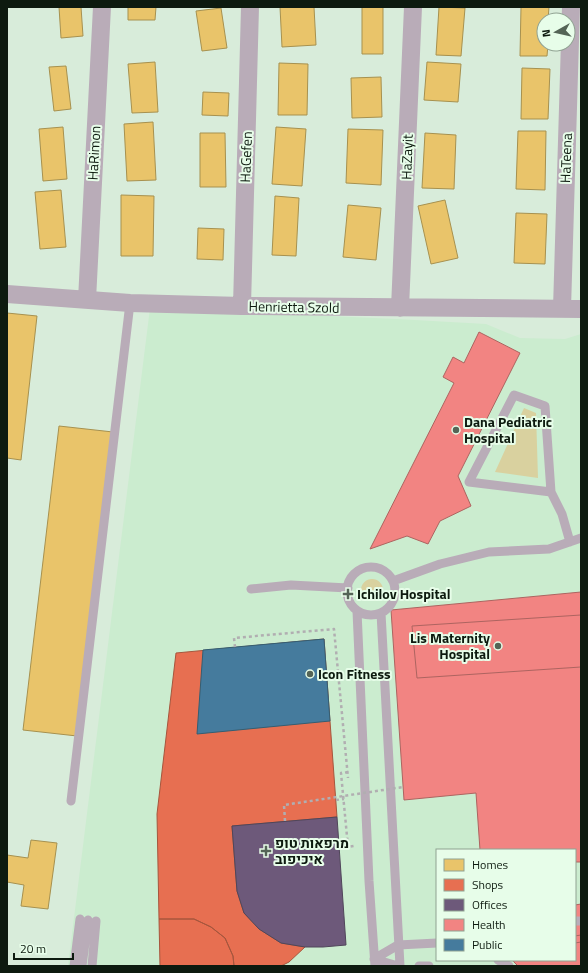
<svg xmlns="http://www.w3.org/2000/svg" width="588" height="973" viewBox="0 0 588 973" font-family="'Titillium Web',Heebo,sans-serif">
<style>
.built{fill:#cbeccf;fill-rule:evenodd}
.green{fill:#d9d19f}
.homes{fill:#e9c46a;stroke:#a7914f}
.shops{fill:#e76f51;stroke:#a6563d}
.offices{fill:#6d597a;stroke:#50465a}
.health{fill:#f28482;stroke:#ad6460}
.public{fill:#457b9d;stroke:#345e72}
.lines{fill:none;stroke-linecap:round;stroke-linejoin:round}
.path{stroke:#b1aeb1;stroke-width:2.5;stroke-dasharray:3 3;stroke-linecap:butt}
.service{stroke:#b9acb8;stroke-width:9}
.minor{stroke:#b9acb8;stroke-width:18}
.path-bridge{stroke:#b1aeb1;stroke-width:2.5;stroke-dasharray:3 3;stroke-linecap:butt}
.poi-dot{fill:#546456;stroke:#e7fde9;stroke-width:1.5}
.labels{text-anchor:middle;stroke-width:4;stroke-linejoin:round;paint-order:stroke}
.street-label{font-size:14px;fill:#0d1a0f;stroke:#e7fde9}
.poi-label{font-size:14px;font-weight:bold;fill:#0d1a0f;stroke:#e7fde9;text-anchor:start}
</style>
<rect width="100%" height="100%" fill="#d8ecda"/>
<path class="built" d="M150 308 397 319 486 324 520 338 565 339 581 334V966H68ZM437 850H575V960H437Z"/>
<path class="green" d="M524 408 536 413 538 478 495 472Z
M361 590a11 11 0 1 1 22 0a11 11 0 1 1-22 0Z"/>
<path class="homes" d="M59 7H81L83 36 61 38Z
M128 7H156L155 20H128Z
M280 7H314L316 45 282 47Z
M362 7H383V54H362Z
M439 7 465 8 461 56 436 55Z
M521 7H549L548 20H544V44H548L547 56H520Z
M221 8 227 48 202 51 196 11Z
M155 62 158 112 132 113 128 64Z
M427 62 461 64 458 102 424 100Z
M279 63 308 64 307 115H278Z
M66 66 71 109 54 111 49 67Z
M522 68 550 69 548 119H521Z
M381 77 382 117 352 118 351 78Z
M203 92 229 93 228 116 202 115Z
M153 122 156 180 127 181 124 124Z
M63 127 67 179 43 181 39 129Z
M276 127 306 129 302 186 272 184Z
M348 129 383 130 381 185 346 183Z
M518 131H546L545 190 516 189Z
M200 133H225L226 187H200Z
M425 133 456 135 454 189 422 188Z
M61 190 66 247 40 249 35 192Z
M121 195 154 196 153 256H121Z
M275 196 299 198 296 256 272 255Z
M445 200 458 258 431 264 418 206Z
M348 205 381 208 376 260 343 257Z
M516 213 547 214 545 264 514 263Z
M198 228 224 229 223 260 197 259Z
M7 313 37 316 21 460 7 458Z
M59 426 113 432 77 736 23 730Z
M31 840 57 843 48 909 21 906 24 885 7 882V855L28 858Z"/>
<path class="shops" d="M324 639 337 817 232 826 237 891 244 913 259 929 281 943 305 947 289 962 281 966H234L233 956 225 938 211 927 194 919H159L157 814 176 653Z
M159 919H194L211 927 225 938 233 956 234 966H160Z"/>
<path class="offices" d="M337 817 346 945 323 947H305L281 943 259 929 244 913 237 891 232 826Z"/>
<path class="health" d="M479 332 520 353 458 476 471 506 440 521 428 544 407 536 370 549 454 383 443 377 453 357 464 363Z
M581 592V862H575V850H480L476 793 404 800 391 610Z
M581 615V667L417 678 412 626Z
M581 904V942L575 943V905Z
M581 935V966H518L514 962 513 960H575V936Z"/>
<path class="public" d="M324 639 330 721 197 734 203 650Z"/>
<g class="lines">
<path class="path" d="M235 647 234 638 334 629 348 778
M348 772 341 773 348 847 354 846
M336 800 344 799"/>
<path class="service" d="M551 492 469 482 514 395 545 406 551 492 562 514 570 542
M347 591a24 24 0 1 1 48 0a24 24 0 1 1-48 0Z
M393 581 440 564 489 552 549 549 581 538
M251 589 291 585 348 588
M357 611 369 881 375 966
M381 613 400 966
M71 801 130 303
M575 921H581
M374 959 398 945 437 943
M374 959 398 966
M498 960 509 966
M74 966 80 919
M82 966 88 920
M92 966 96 921
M419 966H429"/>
<path class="minor" d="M7 294 130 303 242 306 581 309
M87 300 102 7
M242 306 250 7
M400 308 413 7
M562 309 571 7"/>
<path class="path-bridge" d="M285 821 284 805 403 787"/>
</g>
<g class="poi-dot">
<circle cx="456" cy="430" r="4"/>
<path d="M346 588h4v4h4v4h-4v4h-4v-4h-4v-4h4z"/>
<circle cx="498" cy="646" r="4"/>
<circle cx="310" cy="674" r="4"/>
<path d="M264 845h4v4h4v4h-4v4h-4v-4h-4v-4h4z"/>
</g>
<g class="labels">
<g class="street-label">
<text transform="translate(94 153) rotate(-87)" y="5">HaRimon</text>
<text transform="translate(246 157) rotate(-88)" y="5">HaGefen</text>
<text transform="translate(407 157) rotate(-88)" y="5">HaZayit</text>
<text transform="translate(566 158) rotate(-88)" y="5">HaTeena</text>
<text transform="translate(294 307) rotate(1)" y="5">Henrietta Szold</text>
</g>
<g class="poi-label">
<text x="464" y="427">Dana Pediatric<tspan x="464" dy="16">Hospital</tspan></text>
<text x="357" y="599">Ichilov Hospital</text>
<text x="490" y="643" text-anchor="end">Lis Maternity<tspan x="490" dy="16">Hospital</tspan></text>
<text x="318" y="679">Icon Fitness</text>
<text x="275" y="848">מרפאות טופ<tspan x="275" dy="16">איכיפוב</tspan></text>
</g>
</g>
<rect width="588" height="973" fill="none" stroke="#0d1a0f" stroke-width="16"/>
<rect x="436" y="849" width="140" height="112" fill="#e7fde9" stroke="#90a292"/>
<rect x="444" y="859" width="20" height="12" fill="#e9c46a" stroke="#90a292"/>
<text x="472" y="869" font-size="12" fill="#0d1a0f">Homes</text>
<rect x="444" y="879" width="20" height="12" fill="#e76f51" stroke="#90a292"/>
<text x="472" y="889" font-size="12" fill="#0d1a0f">Shops</text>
<rect x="444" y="899" width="20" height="12" fill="#6d597a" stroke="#90a292"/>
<text x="472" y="909" font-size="12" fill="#0d1a0f">Offices</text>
<rect x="444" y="919" width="20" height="12" fill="#f28482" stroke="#90a292"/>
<text x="472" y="929" font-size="12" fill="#0d1a0f">Health</text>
<rect x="444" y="939" width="20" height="12" fill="#457b9d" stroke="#90a292"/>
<text x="472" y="949" font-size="12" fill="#0d1a0f">Public</text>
<g transform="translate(556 32) rotate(262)"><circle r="19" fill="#e7fde9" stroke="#90a292"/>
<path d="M0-3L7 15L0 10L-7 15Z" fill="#546456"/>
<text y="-6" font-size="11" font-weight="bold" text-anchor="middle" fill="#0d1a0f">N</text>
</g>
<path d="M14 953v6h59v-6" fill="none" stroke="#0d1a0f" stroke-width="2"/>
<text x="20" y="953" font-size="12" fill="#0d1a0f" stroke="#e7fde9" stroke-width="3" paint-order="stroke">20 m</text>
</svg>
